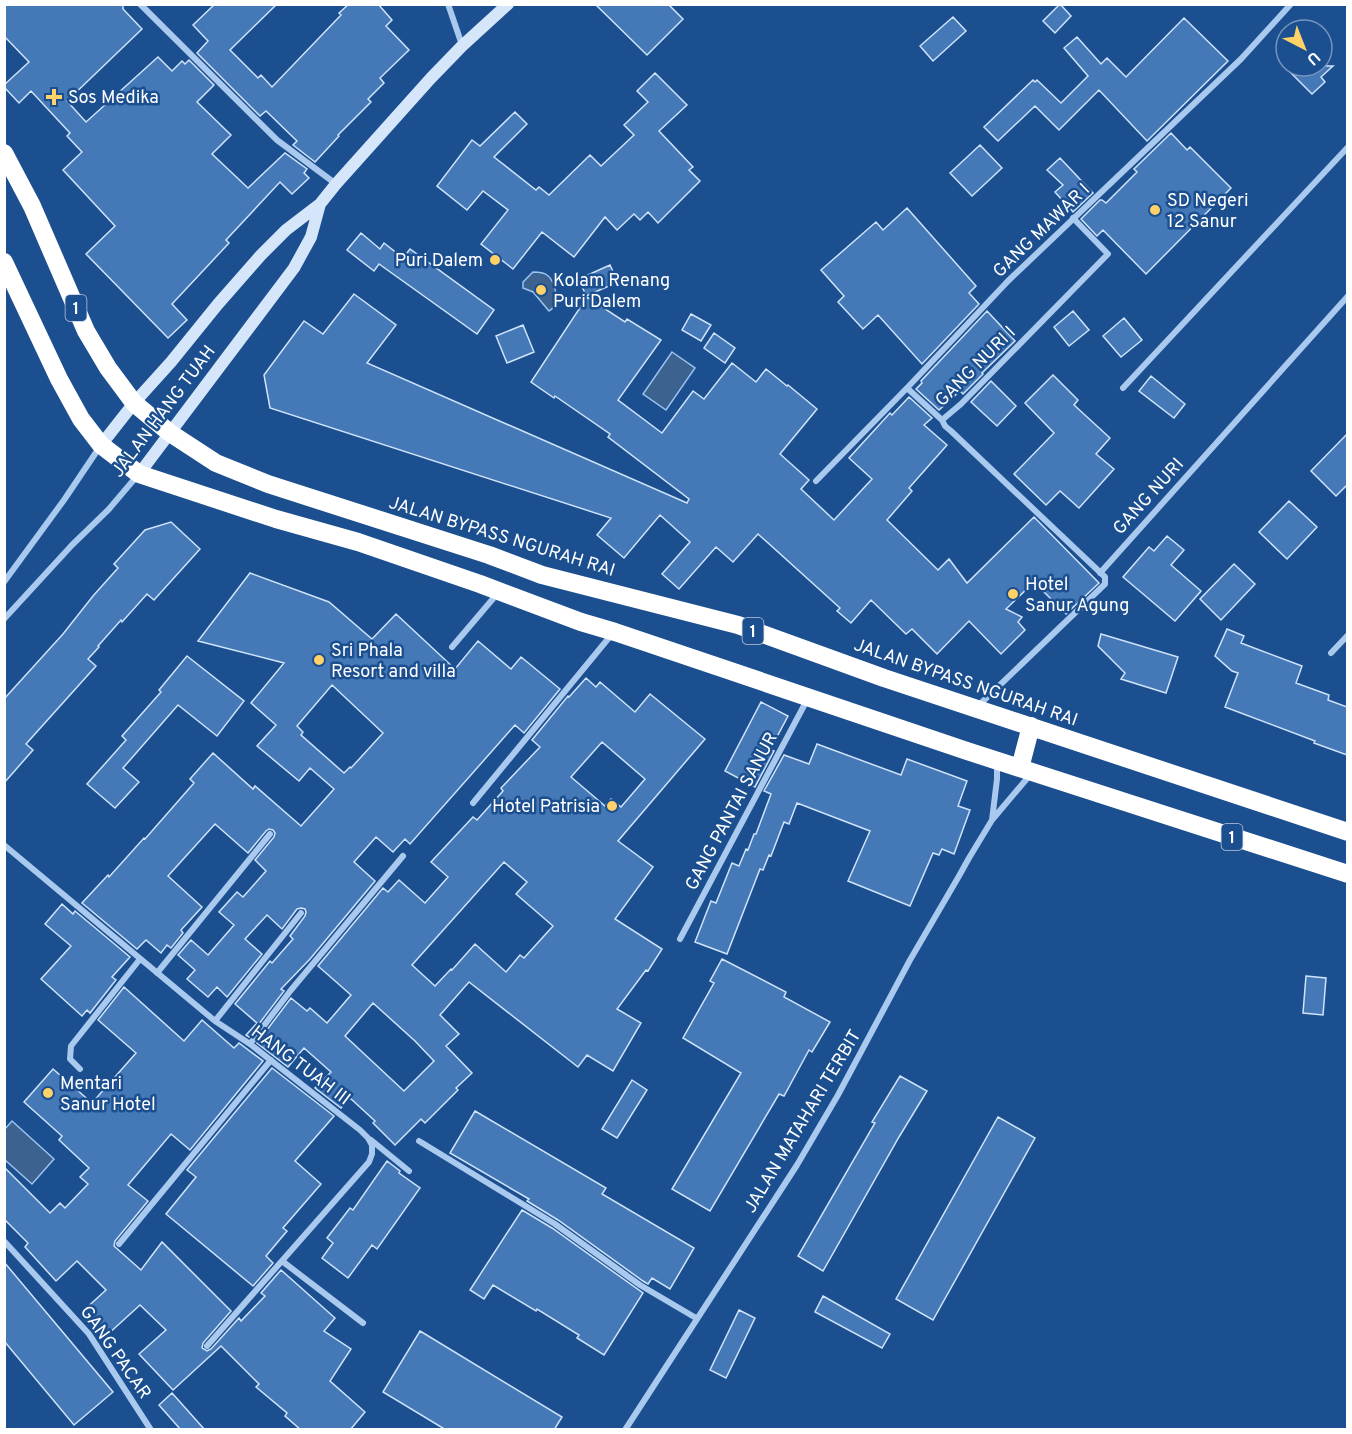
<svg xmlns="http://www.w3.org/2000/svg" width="1352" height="1434" viewBox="0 0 1352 1434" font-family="Overpass,sans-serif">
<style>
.water{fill:#3c6290;stroke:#9cc4f0;stroke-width:1.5}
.building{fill:#4478b7;stroke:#cfe3fa;stroke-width:1.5;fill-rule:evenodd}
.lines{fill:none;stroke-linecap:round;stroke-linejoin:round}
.street{stroke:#a9c9ee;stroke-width:6}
.secondary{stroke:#d6e6fa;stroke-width:12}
.highway{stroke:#fff;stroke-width:18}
.poi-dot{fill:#ffd166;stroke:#1b4f8f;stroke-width:2}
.labels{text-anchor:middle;stroke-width:5;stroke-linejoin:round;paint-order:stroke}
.shield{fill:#1b4f8f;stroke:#bbcadd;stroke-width:1.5}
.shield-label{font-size:16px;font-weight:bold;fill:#fff}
.poi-label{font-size:18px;fill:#fff;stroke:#1b4f8f;text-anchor:start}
.street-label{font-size:18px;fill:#fff;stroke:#1b4f8f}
</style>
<rect width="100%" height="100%" fill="#1b4f8f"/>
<path class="water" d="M533 272C538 272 543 272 547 275 554 280 558 295 555 303 554 308 552 309 549 311L533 292 523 288V282Z
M672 352 695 368 666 410 643 394Z
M12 1121 54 1159 32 1184 5 1160V1129Z"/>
<path class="building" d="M4 4H123V9L142 29 67 101 86 122 158 57 172 71 182 61 185 64 189 60 214 85 197 102 231 135 212 154 248 188 285 153 307 169 304 173 309 178 292 194 280 182 226 240 229 243 172 304 187 320 168 338 86 254 115 226 63 170 82 152 67 136 70 133 31 91 19 103 4 87V85L29 62 4 36Z
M215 4H277L230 50 258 78 261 75 272 87 341 15 339 13 349 4H378L392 20 386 26 409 50 380 78 384 83 368 99 371 102 338 135 339 136 315 162 293 145 297 141 266 111 260 116 197 53 208 41 193 25Z
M595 4H668L683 19 647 55Z
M1060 4 1071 16 1055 33 1043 21Z
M953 17 966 31 933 61 920 46Z
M1184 18 1228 61 1147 141 1099 90 1059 130 1035 106 998 141 984 127 1033 80 1035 82 1037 80 1061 103 1088 76 1064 48 1077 37 1101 64 1107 58 1126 77Z
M1284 66H1333L1321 77 1325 82 1312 94Z
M655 73 687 105 659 131 693 167 689 170 700 181 658 223 648 212 640 220 634 214 617 230 605 217 574 257 542 232 513 269 481 244 508 210 483 191 467 210 437 186 472 140 480 146 515 112 527 124 494 157 536 190 539 187 549 195 590 155 601 166 634 135 624 125 648 102 637 91Z
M1171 133 1187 150 1190 147 1231 188 1146 274 1103 230 1097 236 1081 219 1100 200H1102L1106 203 1137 172 1134 169Z
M980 145 1002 168 972 196 950 173Z
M1060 158 1093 193 1073 212 1055 192 1063 185 1047 170Z
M907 208 976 286 969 293 979 304 922 364 878 315 863 329 838 302 844 296 821 270 876 222 883 230Z
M361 233 380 249 384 243 403 258 410 249 494 310 477 334 379 264 374 271 347 250Z
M610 265 618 282 586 296 579 279Z
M354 294 396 325 367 363 687 503 689 499 608 437 610 434 555 396 554 398 531 382 587 297 625 322 627 319 661 340 618 400 662 433 693 391 704 399 732 363 756 382 766 369 787 386 788 385 817 409 780 454 809 480 801 489 834 520 872 479 849 458 890 413 892 415 909 397 932 418 924 425 947 445 909 488 912 491 887 520 938 570 949 559 967 583 1034 517 1099 583 1066 614 1034 582 1006 609 1022 617 1018 622 1025 630 1001 654 969 621 937 654 912 629 906 634 871 600 851 623 837 611 840 608 758 534 733 562 716 547 679 589 662 574 690 542 660 515 624 558 597 535 611 518 270 408 264 375 304 321 323 334Z
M987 311 1015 341 982 373 983 374 963 394 960 391 939 410 916 389 922 383 921 381Z
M1073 311 1089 330 1069 346 1054 327Z
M691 314 711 325 701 341 682 330Z
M1124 318 1142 340 1121 357 1103 336Z
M523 325 534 352 507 363 496 336Z
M714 333 735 348 725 363 704 348Z
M1053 375 1078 400 1074 405 1110 438 1096 454 1114 469 1079 508 1060 491 1046 505 1014 474 1054 433 1025 403Z
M1151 376 1185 404 1174 418 1139 391Z
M991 381 1016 406 997 426 971 402Z
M1347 434V485L1336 496 1311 471Z
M1289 501 1317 527 1287 559 1259 532Z
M171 522 200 549 154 600 147 594 122 622 121 620 98 646 99 647 88 659 96 666 26 744 33 750 4 783V699L63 634 93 596 118 568 114 564 145 530Z
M1167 536 1184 550 1171 565 1201 591 1175 621 1123 577 1149 547 1154 551Z
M1234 564 1255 584 1221 620 1200 599Z
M250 573 329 602 372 639 396 614 455 669 478 641 511 669 521 657 560 689 524 733 515 725 410 844 405 839 393 852 376 837 354 862 375 881 310 959 281 989 284 991 249 1037 246 1035 257 1023 235 1004 270 961 272 963 293 939 290 936 305 916 306 912 305 909 301 908 297 909 282 929 267 915 245 939 262 954 227 997 217 987 208 997 187 979 195 970 178 955 191 940 208 955 234 925 219 912 237 892 243 897 266 871 255 860 274 837 275 833 273 830 269 829 266 831 248 853 215 824 168 876 202 907 181 930 183 933 171 948 167 945 161 953 146 940 137 949 82 903 108 875 109 877 144 838 145 839 194 783 190 779 213 753 253 789 255 786 301 826 334 789 310 768 299 781 257 746 276 725 251 703 284 663 198 641ZM332 685 383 733 351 768 350 767 344 773 301 735 303 732 297 726Z
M1227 629 1244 636 1241 643 1302 666 1296 683 1329 695 1328 700 1347 707V755L1314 743 1315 741 1225 707 1238 673 1232 671 1215 656Z
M1101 634 1178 657 1166 693 1121 679 1125 673 1098 646Z
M187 656 244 701 217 736 178 705 123 768 139 782 115 808 87 784 126 740 122 736 161 692 159 690Z
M586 678 596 687 600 682 635 712 650 694 705 739 618 841 653 867 615 919 662 949 648 971 646 970 617 1009 641 1023 613 1071 587 1055 578 1067 469 982 440 1015 459 1034 446 1046 472 1073 456 1088 458 1090 425 1123 421 1119 395 1145 373 1123 375 1121 350 1098 341 1108 315 1088 331 1072 304 1048 288 1067 257 1043 291 998 307 1011 310 1008 327 1023 351 995 318 966 383 888 388 892 399 880 425 903 448 877 431 862 473 817 477 820 503 791 501 788 540 747 532 740 568 696 569 697ZM602 742 645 779 621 807 611 799 605 806 571 777ZM504 862 527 882 516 894 553 926 524 958 520 955 506 972 475 944 452 970 451 969 435 986 412 965ZM373 1003 415 1041 434 1061 404 1091 345 1036Z
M761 702 788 716 770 750 774 751 755 787 725 771Z
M817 744 901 775 907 759 967 781 958 806 970 810 954 854 942 849 939 855 933 853 910 906 848 881 870 831 797 803 789 824 784 822 771 856 769 855 763 870 760 869 727 954 695 942 711 901 716 903 732 863 739 866 746 849 748 850 754 834H756L771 794 764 791 784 755 809 764Z
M62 904 73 914 75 911 130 957 112 977 116 980 90 1013 87 1010 82 1016 41 979 71 946 45 924Z
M722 959 786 992 784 997 830 1022 812 1052 809 1050 784 1096 779 1094 710 1211 672 1189 741 1073 683 1038 714 983 710 981Z
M1306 976 1326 978 1323 1015 1303 1013Z
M124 987 184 1041 202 1020 234 1048 239 1043 263 1061 190 1150 171 1134 128 1185 148 1201 115 1241 114 1246 141 1270 162 1242 231 1311 203 1343 202 1348 207 1351 211 1349 239 1318 241 1321 265 1296 261 1293 281 1270 335 1318 324 1331 351 1349 330 1381 365 1412 350 1430H301L285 1416 287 1413 256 1387 259 1384 221 1346 173 1390 139 1354 166 1330 140 1305 106 1336 83 1311 106 1290 77 1261 56 1281 25 1247 28 1243 4 1219V1167L50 1213 60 1203 65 1208 88 1184 80 1177 89 1168 59 1140 62 1136 24 1102 53 1069 92 1103 136 1053 98 1020Z
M272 1068 334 1116 295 1161 321 1184 283 1228 287 1231 266 1256 273 1263 253 1286 166 1214 196 1177 187 1170Z
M900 1076 927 1091 899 1137 823 1271 798 1256 875 1123 872 1122Z
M632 1080 647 1090 617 1138 602 1129Z
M475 1111 606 1188 602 1194 694 1248 670 1289 652 1278 648 1284 643 1281 558 1220 527 1201 529 1199 450 1153Z
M998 1117 1035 1138 933 1320 896 1299Z
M387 1161 400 1171 399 1173 420 1188 377 1249 372 1245 348 1278 322 1258 333 1243 327 1238 350 1208 353 1210Z
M522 1210 552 1228 643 1293 604 1355 577 1338 579 1335 537 1309 536 1311 493 1285 484 1299 470 1290Z
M4 1262 113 1392 74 1425 4 1341Z
M823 1296 890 1334 882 1348 815 1312Z
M739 1310 755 1318 726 1378 710 1370Z
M420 1331 562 1417 554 1430H446L383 1392Z
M172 1393 205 1430H181L159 1405Z"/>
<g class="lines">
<path class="street" d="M140 4 277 140 336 184
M448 4 462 45
M907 388 942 420
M1123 388 1348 147
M816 481 907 388 1008 281 1241 59 1291 4
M1100 573 1348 296
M4 582 64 500 99 448
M4 619 72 545 109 509 137 476
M452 647 497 594
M1331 653 1348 635
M978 706 1105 584V577L951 431 945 426 942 420 961 404 1108 254 1073 218
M473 803 612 634
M992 820 997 779V764
M4 845 215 1021 250 1044 360 1130 368 1138 372 1145V1154L369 1162 207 1346
M680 939 807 700
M157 973 270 834
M215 1021 301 913
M250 1044 291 990 403 856
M80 1069 70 1059 71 1046 140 959
M371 1140 409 1171
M419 1141 555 1224 640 1285 696 1318
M4 1241 89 1334 151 1430
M119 1244 271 1060
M282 1261 363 1323
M625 1430 797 1165 838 1095 910 960 959 876 969 858 992 820 1030 775"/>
<path class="secondary" d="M101 445 134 403 171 362 218 304 261 255 286 230 320 204 336 184 431 78 462 46 508 4
M139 474 294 268 311 237 320 204"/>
<path class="highway" d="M4 153 32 206 86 331 108 368 134 403 170 433 216 463 268 484 489 555 542 575 738 625 884 678 1348 832
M4 262 59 379 81 419 101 445 139 474 276 519 358 542 480 584 581 622 615 632 967 751 1348 874
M1020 768 1031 726"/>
</g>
<g class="poi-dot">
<path d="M51 88h6v6h6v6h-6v6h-6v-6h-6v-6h6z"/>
<circle cx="1155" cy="210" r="6"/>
<circle cx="495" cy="260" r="6"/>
<circle cx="541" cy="290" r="6"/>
<circle cx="1013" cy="594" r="6"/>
<circle cx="319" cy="660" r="6"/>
<circle cx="612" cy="806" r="6"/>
<circle cx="48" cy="1093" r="6"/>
</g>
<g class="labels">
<g class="shield">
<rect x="65.5" y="295" width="21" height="26" rx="4.5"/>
<rect x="742.5" y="618" width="21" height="26" rx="4.5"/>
<rect x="1221.5" y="824" width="21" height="26" rx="4.5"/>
</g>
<g class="shield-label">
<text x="76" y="314">1</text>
<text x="753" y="637">1</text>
<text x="1232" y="843">1</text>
</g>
<g class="poi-label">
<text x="68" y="103">Sos Medika</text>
<text x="1167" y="206">SD Negeri<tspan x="1167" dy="21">12 Sanur</tspan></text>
<text x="483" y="266" text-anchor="end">Puri Dalem</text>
<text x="553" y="286">Kolam Renang<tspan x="553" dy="21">Puri Dalem</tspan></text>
<text x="1025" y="590">Hotel<tspan x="1025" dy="21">Sanur Agung</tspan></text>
<text x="331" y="656">Sri Phala<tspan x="331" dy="21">Resort and villa</tspan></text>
<text x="600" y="812" text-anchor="end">Hotel Patrisia</text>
<text x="60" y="1089">Mentari<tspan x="60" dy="21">Sanur Hotel</tspan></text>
</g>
<g class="street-label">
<text transform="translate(1041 230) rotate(-44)" y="6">GANG MAWAR I</text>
<text transform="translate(975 366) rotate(-45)" y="6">GANG NURI I</text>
<text transform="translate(163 411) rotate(-53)" y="6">JALAN HANG TUAH</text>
<text transform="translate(1148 496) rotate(-48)" y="6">GANG NURI</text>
<text transform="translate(502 536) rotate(17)" y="6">JALAN BYPASS NGURAH RAI</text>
<text transform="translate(966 682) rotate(19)" y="6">JALAN BYPASS NGURAH RAI</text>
<text transform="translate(731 811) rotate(-62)" y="6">GANG PANTAI SANUR</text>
<text transform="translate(301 1065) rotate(37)" y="6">HANG TUAH III</text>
<text transform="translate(802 1121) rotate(-59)" y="6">JALAN MATAHARI TERBIT</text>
<text transform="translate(116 1352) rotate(55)" y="6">GANG PACAR</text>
</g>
</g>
<rect width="1352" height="1434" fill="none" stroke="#ffffff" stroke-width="12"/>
<g transform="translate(1304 48) rotate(138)"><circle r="28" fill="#1b4f8f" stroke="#7695bc" stroke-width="1.5"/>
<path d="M0-4.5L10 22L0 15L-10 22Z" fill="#ffd166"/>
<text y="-9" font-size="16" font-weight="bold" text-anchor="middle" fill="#ffffff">U</text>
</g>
</svg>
